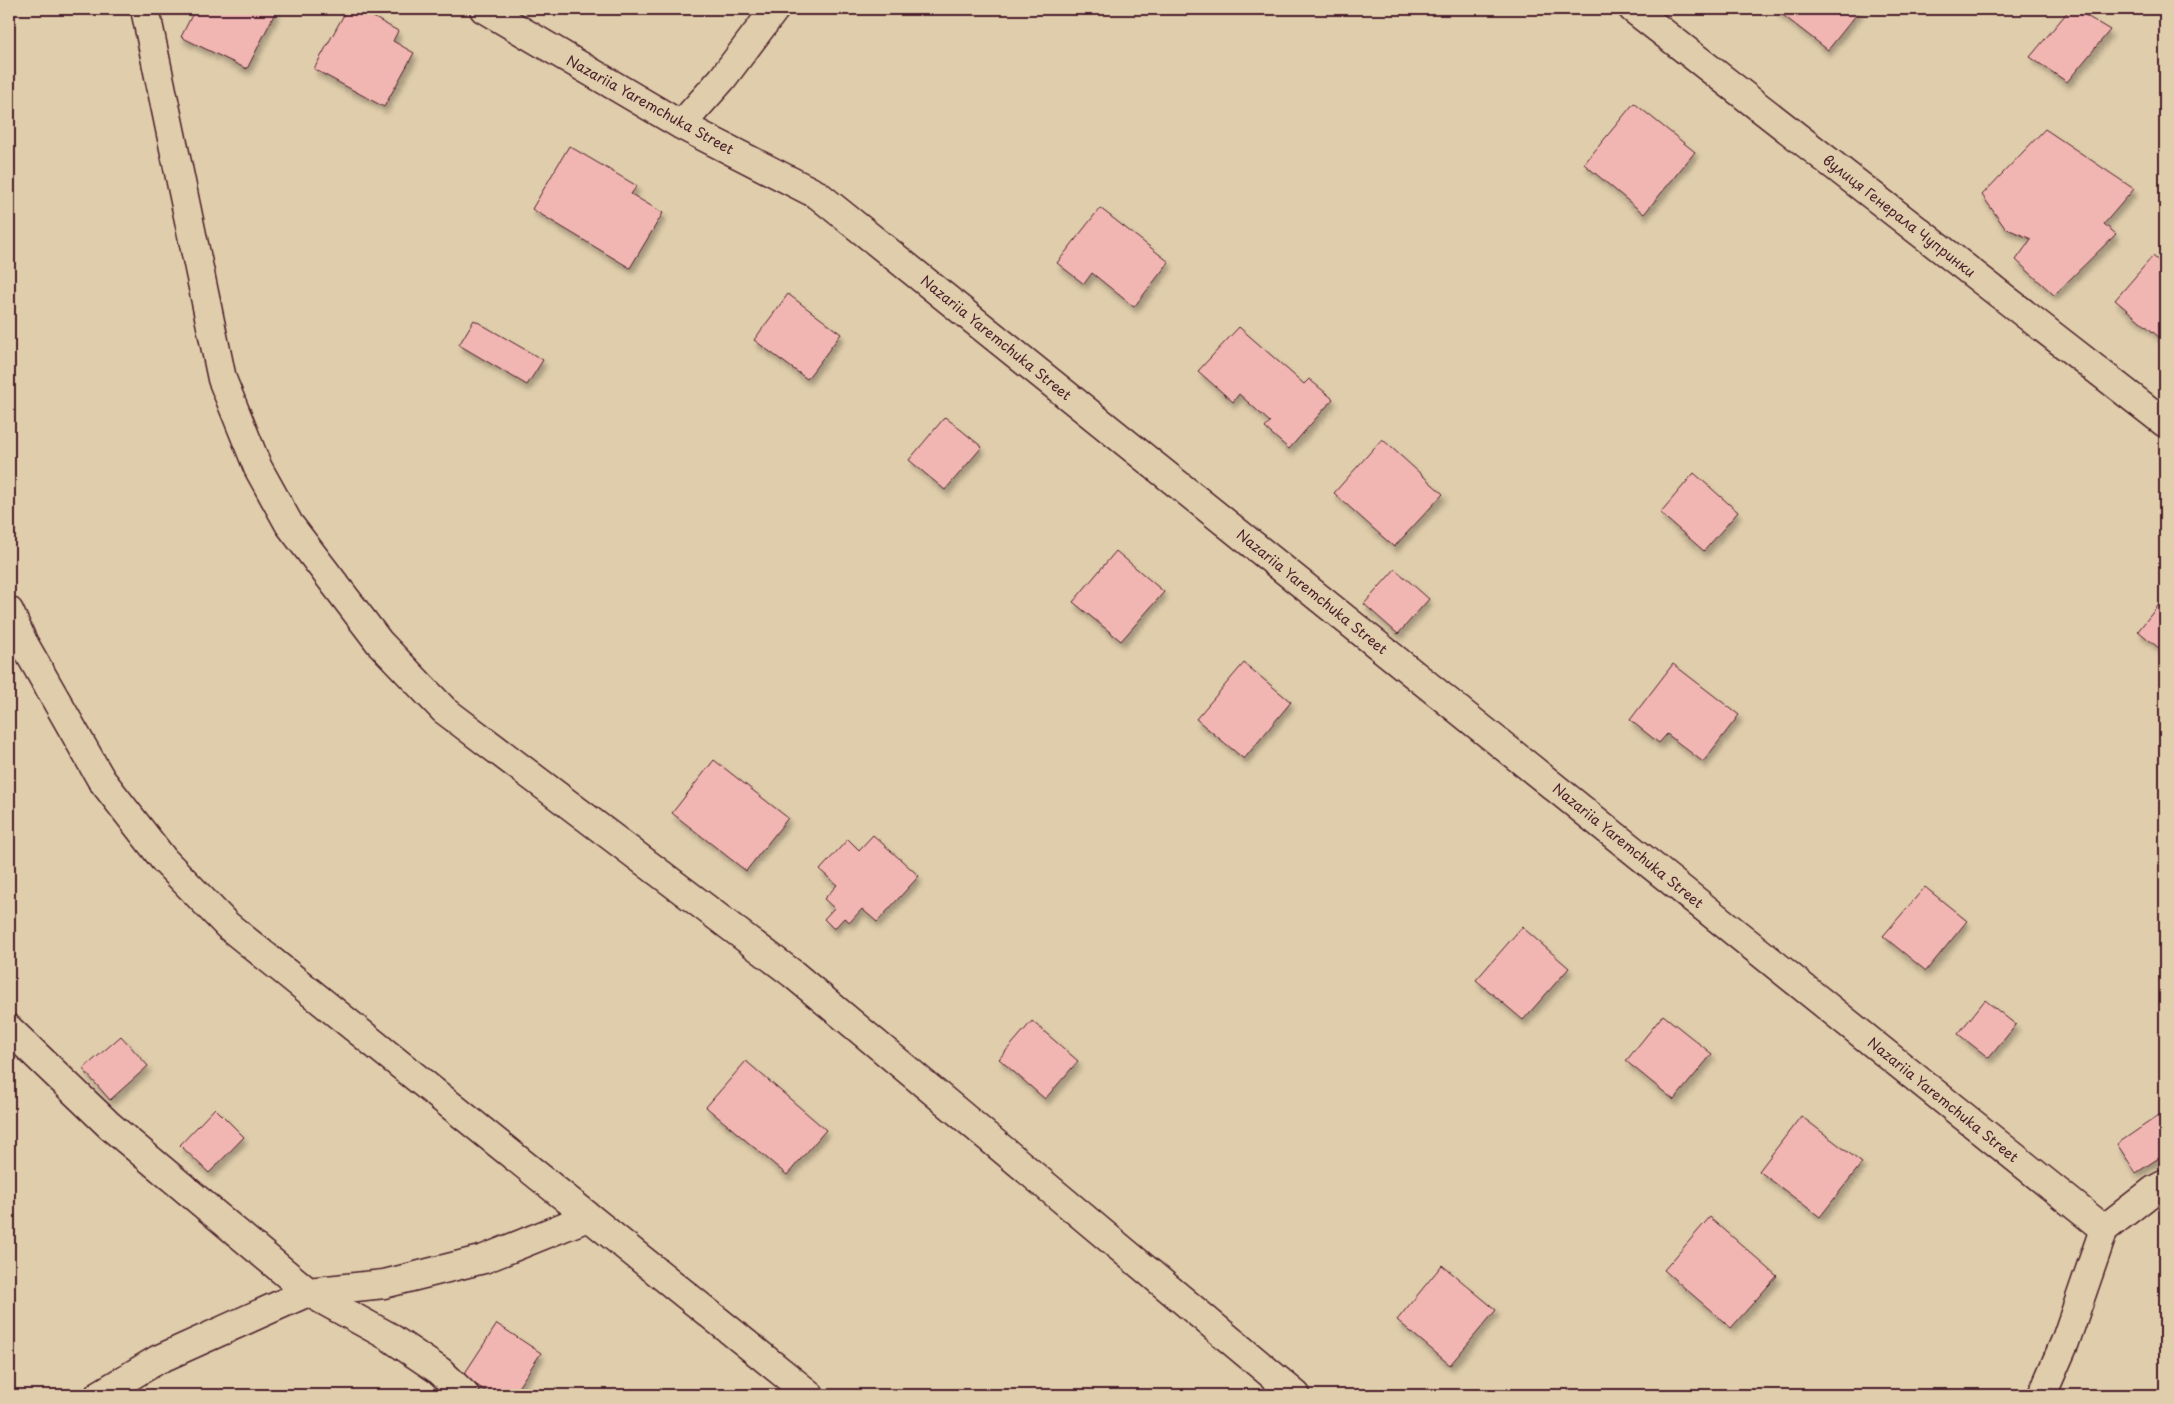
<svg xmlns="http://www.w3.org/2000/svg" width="2174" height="1404" viewBox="0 0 2174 1404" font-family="'Playpen Sans',sans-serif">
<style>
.building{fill:#f1b6b2;stroke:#4a1f2b;filter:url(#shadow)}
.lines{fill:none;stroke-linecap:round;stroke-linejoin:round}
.minor-casing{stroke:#4a1f2b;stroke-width:31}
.tertiary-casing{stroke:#4a1f2b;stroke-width:31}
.minor{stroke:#dfcdab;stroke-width:28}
.tertiary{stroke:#dfcdab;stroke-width:28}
.labels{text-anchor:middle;stroke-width:4;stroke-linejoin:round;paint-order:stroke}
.street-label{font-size:14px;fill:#4a1f2b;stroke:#dfcdab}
</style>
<defs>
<filter id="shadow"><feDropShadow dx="3" dy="5.5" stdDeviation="2.5" flood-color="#0004"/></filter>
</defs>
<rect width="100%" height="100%" fill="#dfcdab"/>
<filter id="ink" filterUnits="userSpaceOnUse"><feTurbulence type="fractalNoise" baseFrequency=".02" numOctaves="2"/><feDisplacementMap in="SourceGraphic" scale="10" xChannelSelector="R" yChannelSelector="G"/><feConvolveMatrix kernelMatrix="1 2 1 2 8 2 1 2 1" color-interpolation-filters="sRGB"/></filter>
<g filter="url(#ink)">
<path class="building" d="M195 9H277L247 69 181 37Z
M347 9H359L398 31 393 41 414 53 384 107 314 69Z
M1775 9H1861L1828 50Z
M2070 9H2075L2110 30 2067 82 2030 57Z
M1634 103 1695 152 1644 214 1584 164Z
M2045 129 2134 189 2104 224 2116 234 2054 295 2016 260 2031 239 2005 228 1982 195Z
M569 146 637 186 631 194 663 213 630 268 532 209Z
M1100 208 1169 262 1134 307 1092 273 1084 284 1057 263Z
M2153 256 2165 267V342L2115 300Z
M788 294 841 334 807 379 754 340Z
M474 320 543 360 527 385 459 345Z
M1239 327 1304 384 1309 379 1333 399 1289 449 1265 428 1270 422 1239 394 1233 402 1198 371Z
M945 417 982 447 945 490 909 460Z
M1382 439 1443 494 1394 547 1334 493Z
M1694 473 1738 512 1704 551 1660 513Z
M1116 551 1164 592 1121 641 1073 602Z
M1395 569 1429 599 1398 634 1364 604Z
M2165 597V653L2138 631Z
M1244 663 1291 702 1244 759 1196 719Z
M1673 664 1739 715 1703 762 1667 734 1659 743 1630 720Z
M714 760 788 818 746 871 672 813Z
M873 835 919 876 877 922 862 909 850 922 844 918 834 929 824 919 834 908 824 899 837 885 820 870 848 839 859 850Z
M1925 887 1967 921 1926 971 1883 936Z
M1522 927 1569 968 1523 1020 1476 980Z
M1985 1000 2016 1025 1989 1058 1958 1034Z
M1663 1015 1712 1054 1674 1100 1626 1061Z
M1032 1021 1078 1061 1045 1099 999 1059Z
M121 1036 148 1066 110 1100 83 1069Z
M746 1061 826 1130 787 1175 706 1107Z
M215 1108 244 1137 209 1173 180 1145Z
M2165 1111V1154L2136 1173 2117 1144Z
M1801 1116 1862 1163 1820 1217 1759 1171Z
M1710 1217 1777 1276 1731 1328 1664 1270Z
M1442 1265 1496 1310 1450 1365 1397 1320Z
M497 1324 541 1353 513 1395H492L463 1376Z"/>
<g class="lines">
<defs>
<path id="minor" d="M145 9 222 379 258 468 289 524 379 642 444 710 793 974 1296 1395
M484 9 681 125 818 195 2104 1229
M1633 9 2165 423
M681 125 722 79 775 9
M9 1029 110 1126 308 1292 388 1336 440 1371 465 1395
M99 1395 157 1360 308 1292 384 1284 484 1259 588 1217
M2042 1395 2065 1342 2104 1229 2154 1190 2165 1184"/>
<path id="tertiary" d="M9 611 23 642 101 779 164 860 227 925 810 1395"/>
</defs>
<use href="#minor" class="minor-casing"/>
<use href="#tertiary" class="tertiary-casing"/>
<use href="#minor" class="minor"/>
<use href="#tertiary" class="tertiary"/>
</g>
</g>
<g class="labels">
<g class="street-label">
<text transform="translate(650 105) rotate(29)" y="5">Nazariia Yaremchuka Street</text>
<text transform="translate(1899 216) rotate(38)" y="5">вулиця Генерала Чупринки</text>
<text transform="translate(996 338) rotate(39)" y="5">Nazariia Yaremchuka Street</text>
<text transform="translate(1312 592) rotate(39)" y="5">Nazariia Yaremchuka Street</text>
<text transform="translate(1628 846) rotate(39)" y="5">Nazariia Yaremchuka Street</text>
<text transform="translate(1943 1100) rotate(39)" y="5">Nazariia Yaremchuka Street</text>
</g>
</g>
<rect width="2174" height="1404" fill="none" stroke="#dfcdab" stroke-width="30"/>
<rect x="15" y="15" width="2144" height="1374" fill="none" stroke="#4a1f2b" stroke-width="2" filter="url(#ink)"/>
</svg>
